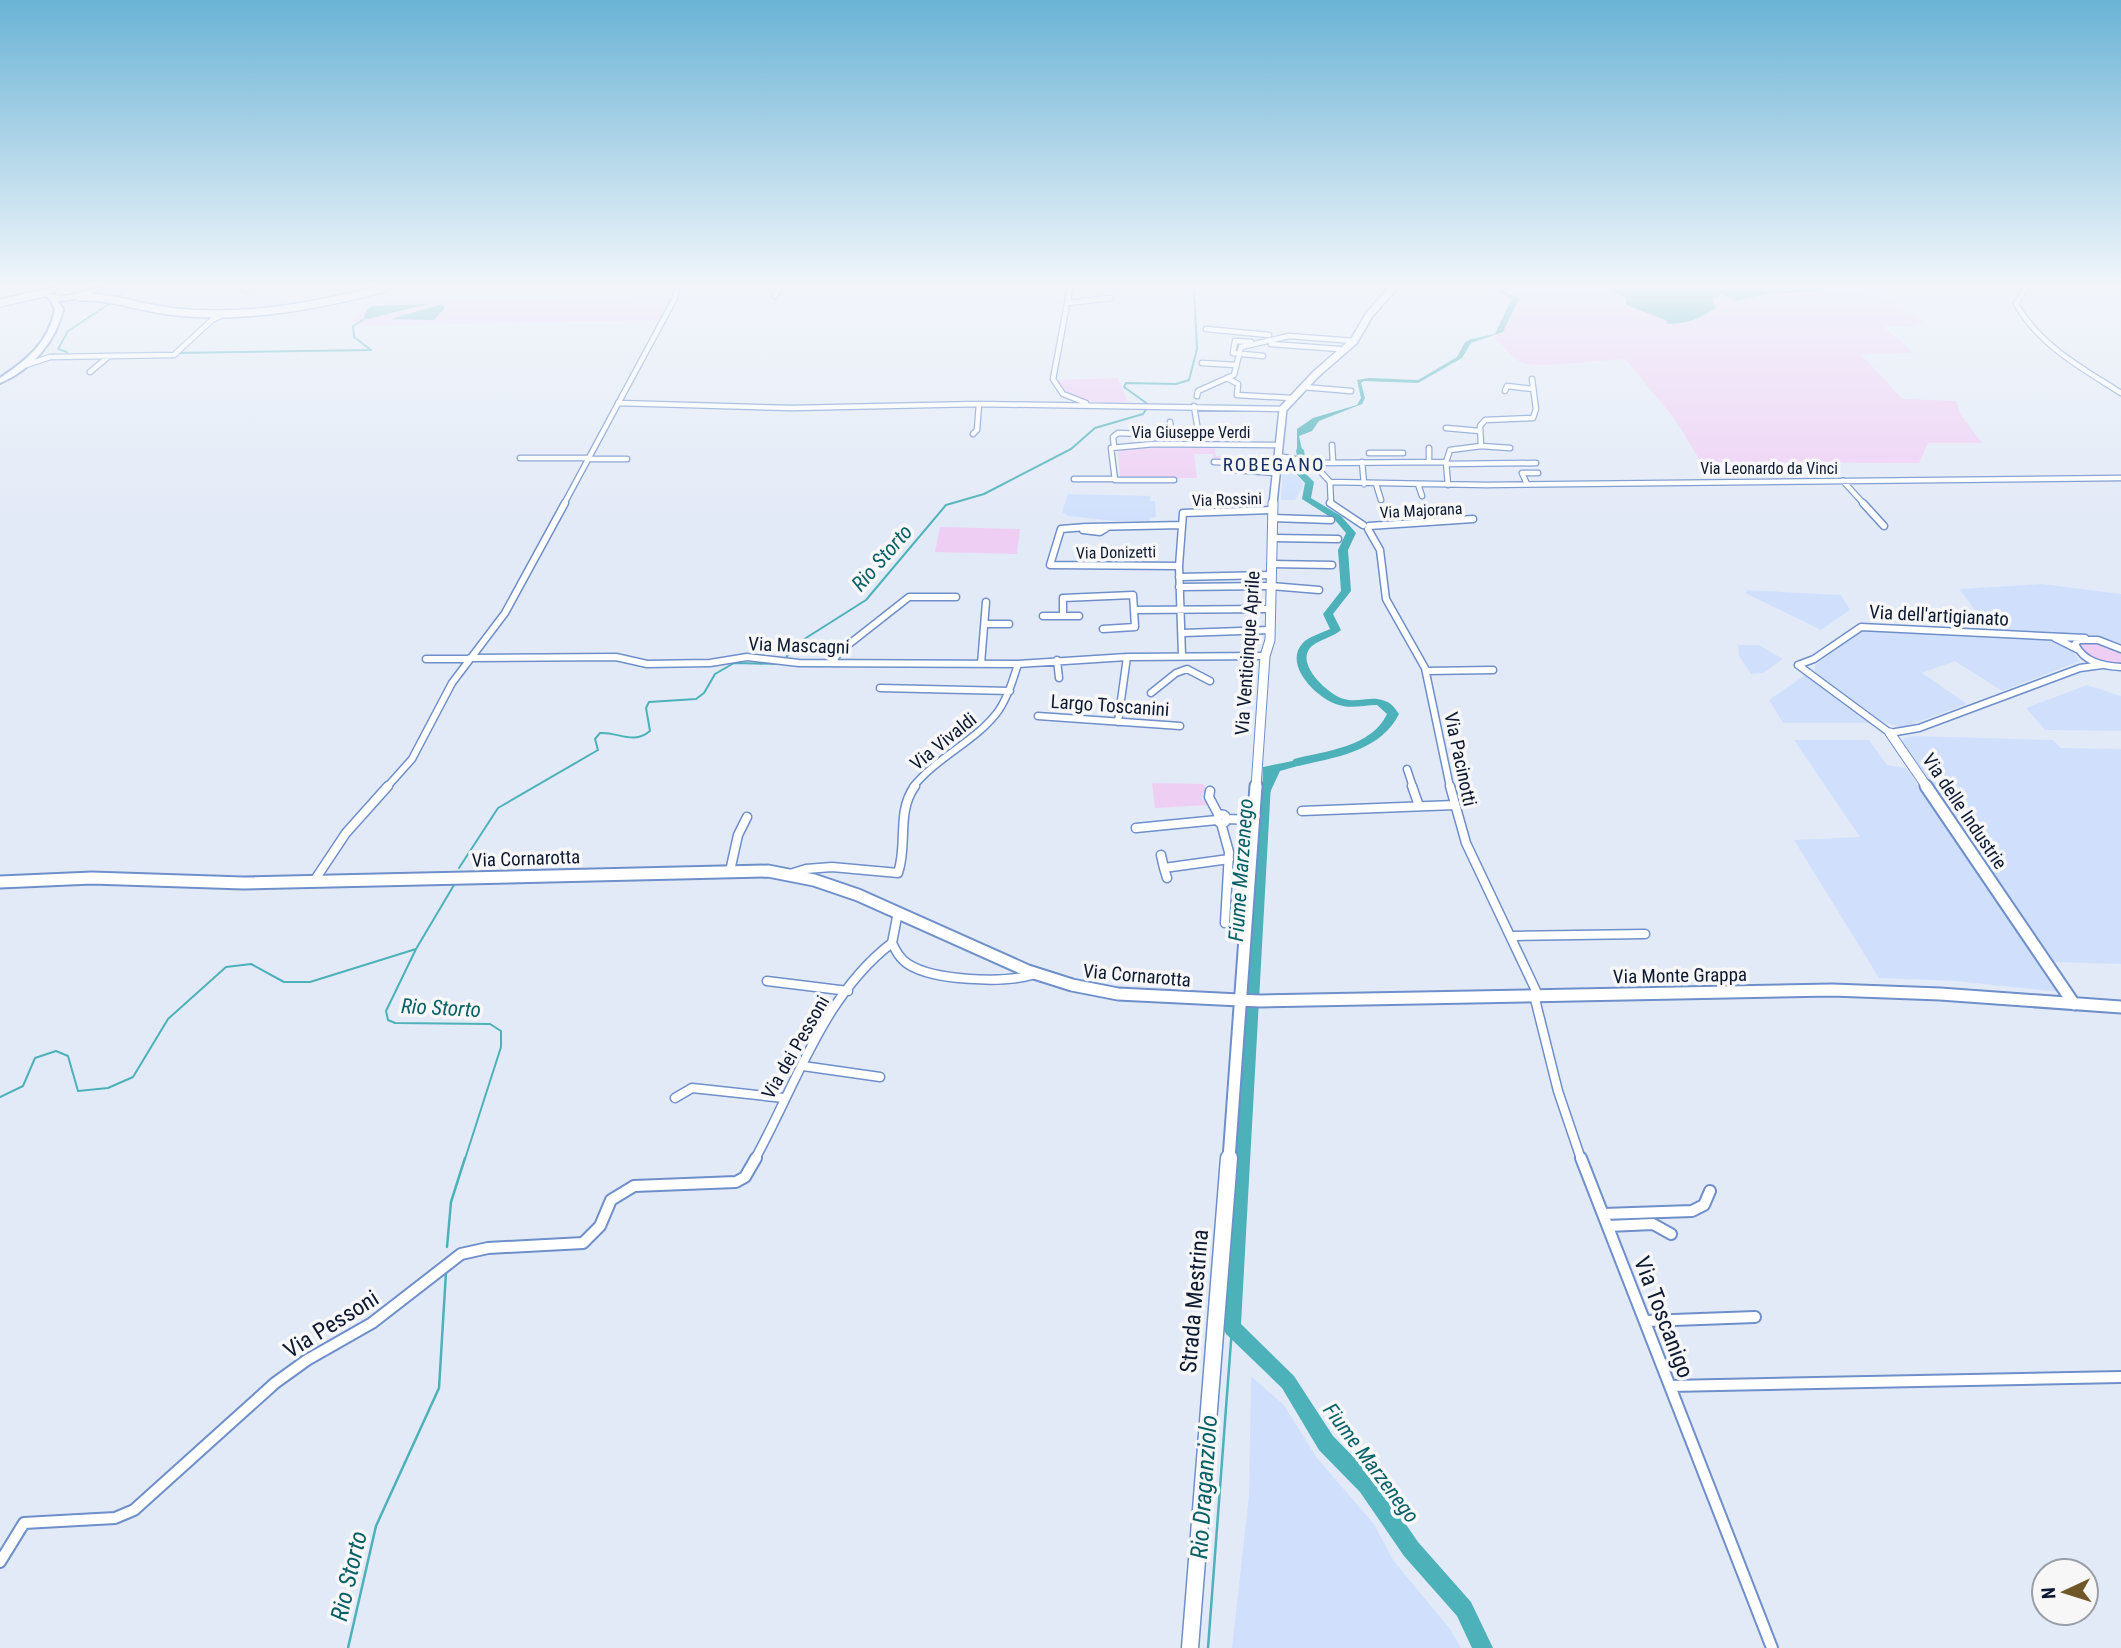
<svg xmlns="http://www.w3.org/2000/svg" width="2121" height="1648" viewBox="0 0 2121 1648" font-family="'Roboto Condensed',sans-serif">
<style>
.built{fill:#d0e0fc}
.green{fill:#efcef4}
.water{fill:#4db1b9}
.lines{fill:none;stroke-linecap:round;stroke-linejoin:round}
.stream-far1{stroke:#4db1b9;stroke-width:2}
.stream{stroke:#4db1b9;stroke-width:2.5}
.river{fill:#4db1b9;fill-rule:evenodd}
.street-far3-casing{stroke:#6e8fca;stroke-width:7}
.street-far2-casing{stroke:#6e8fca;stroke-width:9}
.street-far1-casing{stroke:#6e8fca;stroke-width:11}
.street-casing{stroke:#6e8fca;stroke-width:14}
.secondary-far3-casing{stroke:#6e8fca;stroke-width:10}
.secondary-far2-casing{stroke:#6e8fca;stroke-width:11}
.secondary-far1-casing{stroke:#6e8fca;stroke-width:15}
.secondary-casing{stroke:#6e8fca;stroke-width:19}
.primary-casing{stroke:#6e8fca;stroke-width:4}
.street-far3{stroke:#fff;stroke-width:4.5}
.street-far2{stroke:#fff;stroke-width:6}
.street-far1{stroke:#fff;stroke-width:8}
.street{stroke:#fff;stroke-width:10}
.secondary-far3{stroke:#fff;stroke-width:7}
.secondary-far2{stroke:#fff;stroke-width:9}
.secondary-far1{stroke:#fff;stroke-width:11}
.secondary{stroke:#fff;stroke-width:16}
.primary{fill:#fff;fill-rule:evenodd}
.labels{text-anchor:middle;stroke-width:7;stroke-linejoin:round;paint-order:stroke}
.far-street-label{font-size:16px;fill:#0d1930;stroke:#f7f7f7}
.far-quarter-label{font-size:19px;letter-spacing:2px;fill:#153063;stroke:#f7f7f7}
.street-label{font-size:19px;fill:#0d1930;stroke:#f7f7f7}
.water-label{font-size:21px;font-style:italic;fill:#076066;stroke:#f7f7f7}
.near-street-label{font-size:23px;fill:#0d1930;stroke:#f7f7f7}
.near-water-label{font-size:24px;font-style:italic;fill:#076066;stroke:#f7f7f7}
</style>
<rect width="100%" height="100%" fill="#e3eaf7"/>
<path class="built" d="M1283 466 1288 467 1302 481 1303 487 1295 500H1281Z
M1068 494 1150 496V501H1155L1156 517 1149 518 1150 521H1114L1068 516 1062 512Z
M2042 584 2121 594V646L2091 636 1991 631 1959 589Z
M1747 590 1841 595 1850 610 1821 630 1745 593Z
M1863 630 2050 640 2069 647 2080 661 2002 691 1955 661 1922 673 1967 704 1901 728 1882 721 1815 672V665Z
M1738 645H1759L1783 659 1763 673 1751 674 1739 656Z
M1805 675 1872 723H1783L1769 700Z
M2087 685 2121 696V731L2045 730 2026 708Z
M1915 736 2053 740 2061 748 2121 749V964L2055 962 1903 742 1904 738Z
M1794 740H1869L1887 765 1906 768 2060 992 1955 981 1879 978 1794 840 1860 837Z
M1251 1376 1284 1405 1317 1458 1374 1524 1393 1560 1450 1629 1461 1648H1232L1249 1495Z"/>
<path class="green" d="M1500 288H1868L1923 321 1914 327 1883 326 1914 353 1861 354 1902 399 1956 401 1960 414 1982 443H1928L1919 463 1701 462 1674 418 1625 359C1602 360 1546 368 1526 364 1510 360 1506 345 1492 338L1503 332 1519 298Z
M676 295 664 320 355 326 354 320 366 303Z
M1118 378 1128 402C1103 402 1069 407 1057 380Z
M1215 446 1216 456 1228 457 1229 461H1214L1213 454H1194L1197 478H1120L1118 450 1123 447Z
M940 527 1020 529 1017 554 935 552Z
M2093 640 2121 652V663C2104 667 2089 658 2079 646L2081 642Z
M1152 783 1203 784 1208 791 1202 794V799L1209 805 1155 808Z"/>
<path class="water" d="M1495 288 1519 298 1503 332 1471 343 1462 358 1418 383 1364 381 1361 383 1365 398 1362 404 1319 421 1312 431 1299 436 1304 458 1297 457V429L1313 418 1357 405 1361 398 1357 380 1369 378 1418 380 1457 357 1465 342 1471 339 1495 334 1511 300Z
M1609 288H1822L1823 291 1767 294 1735 301 1722 294 1713 300 1716 308C1699 319 1686 324 1667 324L1666 320 1626 305V299Z
M428 304 363 320 367 309 372 306Z
M442 304 445 308 434 320 391 319Z
M1312 757 1315 761 1280 771 1267 799H1262L1263 767Z"/>
<g class="lines">
<path class="stream-far1" d="M118 296 128 288
M67 352 58 349 68 331 109 304
M177 353 371 350 354 337 353 326 363 320
M53 354 57 355
M97 354H119
M784 660 798 643 866 600 946 505 984 494 1071 449 1095 428 1143 414 1149 405 1124 387 1126 383 1176 384 1189 380 1197 349 1194 288
M459 868 498 808 598 750 595 739 600 733C619 732 633 745 650 731L646 708 649 702 696 699 704 693 715 674 734 663 780 664
M454 885 416 949 386 1011 388 1020 395 1023 490 1024 501 1031V1047L465 1159
M0 1097 23 1086 35 1058 56 1051 68 1056 78 1091 108 1088 133 1077 168 1019 226 967 251 964 284 982H310L416 949"/>
<path class="stream" d="M447 1247 451 1202 465 1158
M348 1648 376 1526 439 1388 446 1272
M1208 1648 1232 1328"/>
<path class="river" d="M1300 447 1304 450 1305 458 1297 465 1314 482 1311 498 1341 516 1356 533 1348 550 1351 591 1333 614 1341 630C1333 637 1321 639 1312 646 1293 662 1328 695 1344 699 1357 703 1370 696 1382 700 1391 702 1394 707 1399 714 1381 751 1334 758 1298 766L1294 765 1292 762 1294 759C1325 751 1372 747 1387 714L1377 705C1364 705 1351 709 1339 705 1319 700 1283 666 1302 644 1307 637 1322 633 1330 629L1323 614 1341 591 1338 550 1346 533 1335 520 1302 499 1305 483 1288 465 1297 457 1296 450Z
M1265 780 1271 784 1241 1324 1294 1376 1333 1436 1374 1478 1418 1542 1471 1602 1493 1648H1472L1457 1616 1404 1556 1360 1492 1319 1450 1282 1388 1226 1334 1223 1328 1259 784Z"/>
<defs>
<path id="street-far3" d="M1070 288 1053 379 1063 394 1086 403
M2026 288 2016 304C2040 346 2082 368 2121 393
M246 290 248 288
M775 296 779 288
M1067 303 1111 298
M1206 329 1269 335
M1251 342 1235 341 1233 353 1263 356
M1271 344 1339 349
M1202 363 1236 365
M26 365 50 357 174 355 212 320 225 314
M90 372 108 357
M1227 378 1238 384 1237 395 1292 398
M1303 387 1351 391
M1505 391 1507 386 1533 389
M1197 396 1198 391 1234 375 1241 347 1289 336 1354 341
M618 403 792 408 979 404 1283 409
M1194 406 1200 443
M1170 422 1171 430H1198
M1446 428 1480 431
M973 434 977 430 979 404
M1332 445 1333 462
M1114 446 1113 437 1118 433 1143 434
M1481 446 1510 448
M1429 448V462
M1369 453H1403
M1278 456 1312 462 1330 482
M520 458H588
M587 459H627
M1214 462 1233 463V470L1277 473
M1362 462 1364 484
M1314 463 1446 462
M1446 464 1536 463
M1074 479H1114
M1174 480H1115L1111 448 1154 444 1278 445
M1843 481 1864 504
M1330 482 1486 485 2121 478
M1330 482 1331 504
M1376 484 1381 500
M1418 484 1422 496
M1527 484 1522 473H1538
M1448 485 1446 462 1450 450 1481 446 1480 426 1485 420 1533 418 1536 409 1532 379
M564 504 675 298 677 288"/>
<path id="street-far2" d="M1330 503 1363 525
M1863 503 1884 526
M1272 518 1331 520
M1369 526 1473 519
M1086 527 1061 529 1050 565 1179 566
M1108 527 1100 532 1083 530 1089 527 1182 525
M1368 529 1380 550 1386 599 1425 668 1450 787
M1272 538 1338 539
M1271 564 1332 565
M1179 577 1271 575
M1179 587 1271 586 1319 590
M1043 616H1079
M1063 616V598L1133 595 1134 610 1270 609
M985 624H1009
M1103 629 1135 627 1134 610
M1183 633 1270 630
M2055 638 2077 649
M2121 649 2098 640H2079L2075 644C2084 662 2102 666 2121 667
M1182 656 1179 566 1183 513 1273 510
M470 658 616 657 647 664 710 663 747 657 799 663 1018 664 1127 657 1265 656
M426 659H469
M1057 660 1059 678
M832 663 839 652 909 597H956
M981 664 986 602
M1798 665 1890 733 1919 728 2080 668 2102 665
M1798 665 1814 659 1861 627 2085 638
M1426 671 1493 670
M880 688 1010 691
M1151 693 1176 673 1187 669 1210 681
M1038 716 1180 726
M1118 722 1127 657
M1407 769 1413 787
M387 787 412 759 452 683 505 613 565 503
M913 787C938 756 978 740 999 710 1008 696 1013 680 1018 664"/>
<path id="street-far1" d="M1412 786 1419 806
M1450 786 1466 843 1538 995
M1210 791 1209 797 1219 816
M1302 811 1454 805
M1217.5 819a4.5 4.5 0 1 1 9 0a4.5 4.5 0 1 1-9 0Z
M1227 819 1252 820
M1221 823 1229 852 1225 923
M1136 828 1217 820
M1161 855 1164 868
M730 871 738 835 747 817
M790 874 806 869 832 867 898 873C908 844 896 812 915 786
M1167 878 1164 868 1229 859
M314 881 346 833 388 786
M1513 936 1645 934
M892 943C896 951 900 959 908 964 934 981 1003 983 1032 975
M767 981 848 991
M1534 995 1558 1091 1581 1159
M803 1066 880 1077
M675 1098 692 1088 784 1098
M755 1159C795 1087 824 994 892 943L898 912"/>
<path id="street" d="M1581 1158 1772 1648
M1603 1214 1692 1211 1704 1205 1710 1191
M1608 1226 1653 1224 1671 1234
M1646 1321 1755 1317
M1670 1386 2121 1377
M0 1562 24 1523 115 1518 134 1510 275 1383 307 1360 372 1323 461 1254 488 1248 583 1243 600 1226 611 1200 634 1186 736 1182 745 1177 756 1158"/>
<path id="secondary-far3" d="M80 297C113 296 143 309 176 312 247 319 317 306 385 288
M0 303 48 292
M1273 504 1283 409 1316 374 1354 341 1369 315 1393 288"/>
<path id="secondary-far2" d="M1890 733 1927 787
M1256 787 1265 656 1270 640 1273 503"/>
<path id="secondary-far1" d="M1926 786 2074 1004
M0 882 92 878 243 883 768 871 814 880 858 895 1028 971 1072 985 1118 994 1260 1001 1832 990 1940 994 2121 1007
M1229 1159 1256 786"/>
<path id="secondary" d="M1190 1648 1229 1158"/>
<path id="primary" d="M49 288H56L51 294C70 301 84 288 102 288L83 298 58 301 63 309C56 342 31 370 0 383V378C27 360 49 342 55 309L50 299 44 295Z"/>
</defs>
<use href="#street-far3" class="street-far3-casing"/>
<use href="#street-far2" class="street-far2-casing"/>
<use href="#street-far1" class="street-far1-casing"/>
<use href="#street" class="street-casing"/>
<use href="#secondary-far3" class="secondary-far3-casing"/>
<use href="#secondary-far2" class="secondary-far2-casing"/>
<use href="#secondary-far1" class="secondary-far1-casing"/>
<use href="#secondary" class="secondary-casing"/>
<use href="#primary" class="primary-casing"/>
<use href="#street-far3" class="street-far3"/>
<use href="#street-far2" class="street-far2"/>
<use href="#street-far1" class="street-far1"/>
<use href="#street" class="street"/>
<use href="#secondary-far3" class="secondary-far3"/>
<use href="#secondary-far2" class="secondary-far2"/>
<use href="#secondary-far1" class="secondary-far1"/>
<use href="#secondary" class="secondary"/>
<use href="#primary" class="primary"/>
</g>
<linearGradient id="sky" x2="0" y2="1"><stop stop-color="#6ab3d5"/><stop offset="0.55" stop-color="#f2f6fb"/><stop offset="1" stop-color="#f2f6fb" stop-opacity="0"/></linearGradient>
<rect width="2121" height="519" fill="url(#sky)"/>
<g class="labels">
<g class="far-street-label">
<text x="1191" y="438">Via Giuseppe Verdi</text>
<text x="1769" y="474">Via Leonardo da Vinci</text>
<text transform="translate(1227 499) rotate(-2)" y="6">Via Rossini</text>
<text transform="translate(1421 510) rotate(-3)" y="6">Via Majorana</text>
<text transform="translate(1116 552) rotate(-1)" y="6">Via Donizetti</text>
</g>
<g class="far-quarter-label">
<text x="1274" y="471">ROBEGANO</text>
</g>
<g class="street-label">
<text transform="translate(1939 615) rotate(3)" y="7">Via dell'artigianato</text>
<text transform="translate(799 645) rotate(2)" y="7">Via Mascagni</text>
<text transform="translate(1247 653) rotate(-86)" y="7">Via Venticinque Aprile</text>
<text transform="translate(1110 705) rotate(4)" y="7">Largo Toscanini</text>
<text transform="translate(943 741) rotate(-39)" y="7">Via Vivaldi</text>
<text transform="translate(1461 759) rotate(78)" y="7">Via Pacinotti</text>
<text transform="translate(1965 811) rotate(56)" y="7">Via delle Industrie</text>
<text transform="translate(526 858) rotate(-2)" y="7">Via Cornarotta</text>
<text transform="translate(1137 975) rotate(5)" y="7">Via Cornarotta</text>
<text transform="translate(1680 975) rotate(-1)" y="7">Via Monte Grappa</text>
<text transform="translate(795 1047) rotate(-60)" y="7">Via dei Pessoni</text>
</g>
<g class="water-label">
<text transform="translate(882 558) rotate(-49)" y="7">Rio Storto</text>
<text transform="translate(1241 870) rotate(-86)" y="7">Fiume Marzenego</text>
<text transform="translate(441 1008) rotate(3)" y="7">Rio Storto</text>
<text transform="translate(1371 1463) rotate(53)" y="7">Fiume Marzenego</text>
</g>
<g class="near-street-label">
<text transform="translate(1194 1301) rotate(-85)" y="8">Strada Mestrina</text>
<text transform="translate(1664 1317) rotate(69)" y="8">Via Toscanigo</text>
<text transform="translate(331 1324) rotate(-32)" y="8">Via Pessoni</text>
</g>
<g class="near-water-label">
<text transform="translate(1204 1487) rotate(-86)" y="8">Rio Draganziolo</text>
<text transform="translate(349 1576) rotate(-77)" y="8">Rio Storto</text>
</g>
</g>
<g transform="translate(2065 1592) rotate(266)"><circle r="33" fill="#f7f7f7" stroke="#999ea7" stroke-width="2"/>
<path d="M0-5L12 26L0 18L-12 26Z" fill="#6f5728"/>
<text y="-10" font-size="19" font-weight="bold" text-anchor="middle" fill="#0d1930">N</text>
</g>
</svg>
